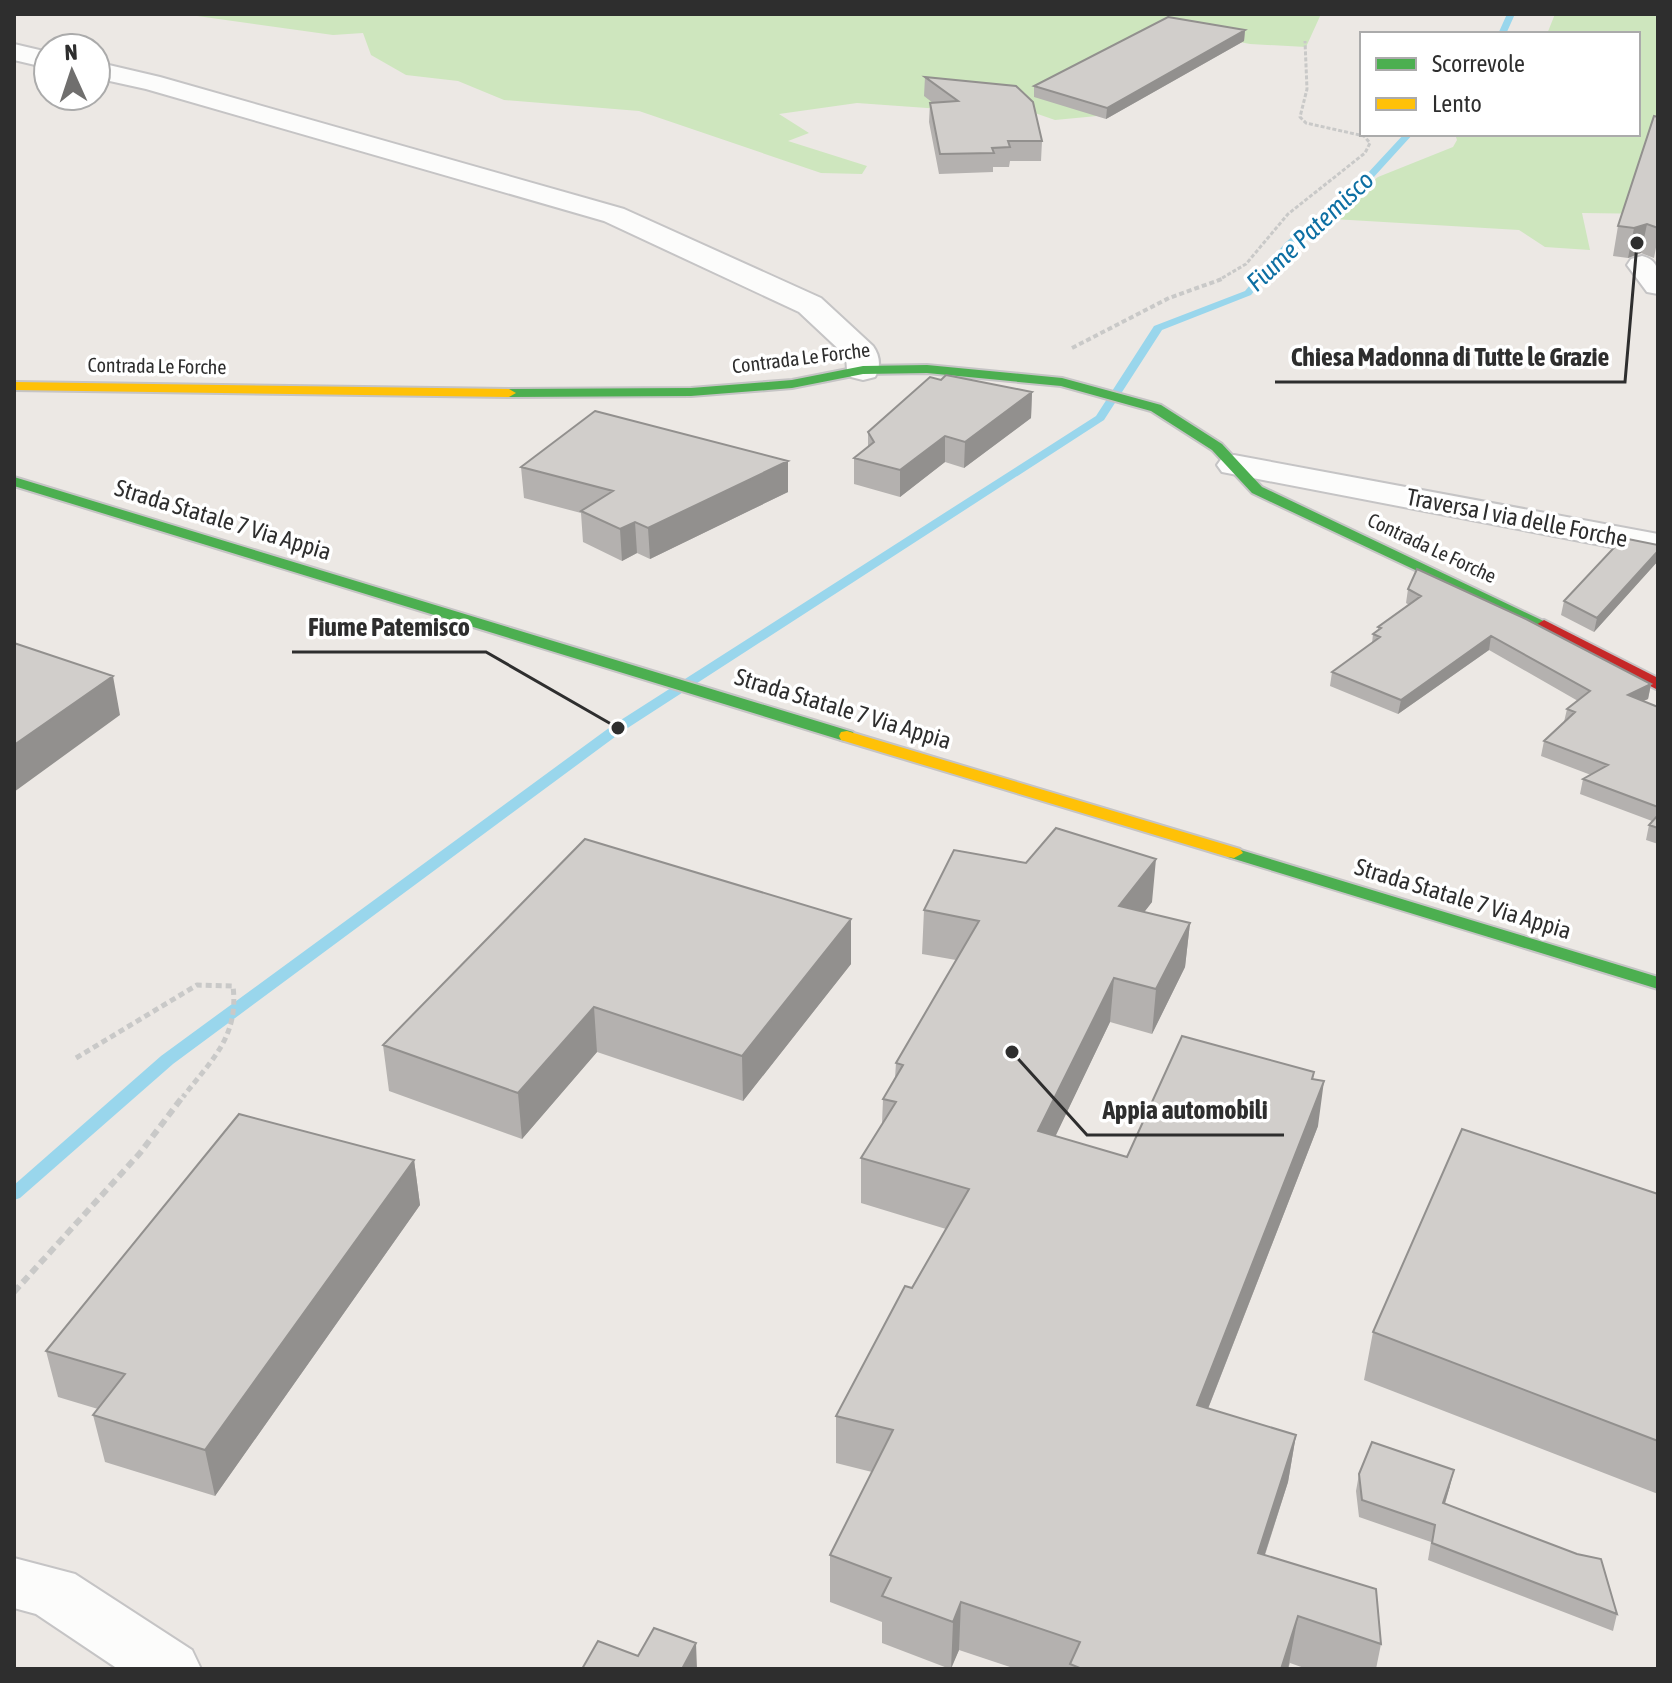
<svg xmlns="http://www.w3.org/2000/svg" width="1672" height="1683" viewBox="0 0 1672 1683" font-family="'Asap Condensed',sans-serif">
<style>
.green{fill:#cee6be}
.lines{fill:none;stroke-linecap:round;stroke-linejoin:round}
.stream{fill:#99d6ec;fill-rule:evenodd}
.street-casing{stroke:#c5c4c5;stroke-width:4}
.fast-casing{stroke:#c5c4c5;stroke-width:4}
.slow-casing{stroke:#c5c4c5;stroke-width:4}
.jam-casing{stroke:#c5c4c5;stroke-width:4}
.path-far3{stroke:#c9c9c8;stroke-width:3;stroke-dasharray:4 2;stroke-linecap:butt}
.path-far2{stroke:#c9c9c8;stroke-width:4;stroke-dasharray:5 3;stroke-linecap:butt}
.path-far1{stroke:#c9c9c8;stroke-width:5;stroke-dasharray:6 4;stroke-linecap:butt}
.path{stroke:#c9c9c8;stroke-width:6;stroke-dasharray:8 5;stroke-linecap:butt}
.street{fill:#fcfcfb;fill-rule:evenodd}
.fast{fill:#4caf50;fill-rule:evenodd}
.slow{fill:#ffc107;fill-rule:evenodd}
.jam{fill:#c62828;fill-rule:evenodd}
.wall{fill:#b4b1af}
.shaded-wall{fill:#92908e}
.building{fill:#d1cecb;stroke:#92908e;stroke-width:2}
.labels{text-anchor:middle;stroke-width:7;stroke-linejoin:round;paint-order:stroke}
.far-street-label{font-size:20px;fill:#2e2e2e;stroke:#fff}
.street-label{font-size:24px;fill:#2e2e2e;stroke:#fff}
.water-label{font-size:26px;font-style:italic;fill:#0d6fa3;stroke:#fff}
.leader{fill:none;stroke:#2e2e2e;stroke-width:3}
.callout-dot{fill:#2e2e2e;stroke:#fff;stroke-width:3}
.callout-label{font-size:26px;text-anchor:middle;font-weight:bold;fill:#2e2e2e;stroke:#fff;stroke-width:7;stroke-linejoin:round;paint-order:stroke}
</style>
<rect width="100%" height="100%" fill="#ece8e4"/>
<path class="green" d="M183 14H1321L1306 47 1250 44 1167 28 1138 97 1097 116 1055 120 1009 104 941 109 857 103 779 114 809 133 788 141 867 166 862 174 821 173 639 111 504 100 458 81 406 75 371 55 363 33 333 35Z
M1555 14H1658V214L1582 213 1590 250 1545 247 1519 230 1333 219 1348 200 1378 177 1453 147 1457 140 1455 134H1638V34H1547Z"/>
<g class="lines">
<path class="stream" d="M1507 14H1515L1506 34H1498Z
M1404 134H1413L1372 179 1292 246 1251 295 1162 330 1104 420 623 731 173 1064 20 1198 14 1200V1185L161 1056 613 725 1096 416 1154 326 1245 291 1286 242 1366 175Z"/>
<defs>
<path id="street" d="M14 44 48 52V68L14 60Z
M96 62 160 77 624 209 821 298 873 346C880 356 881 367 875 377L863 380 851 377 847 370 846 356 799 312 604 221 146 89 96 78Z
M1642 256C1662 261 1658 276 1658 294L1647 292 1627 265 1631 259Z
M1234 455 1658 534V556L1222 472 1217 465 1222 458Z
M14 1558 75 1574 192 1650 201 1669H118L36 1614 14 1608Z"/>
<path id="fast" d="M927 365 1062 378 1161 405 1222 444 1262 487 1552 625 1550 628H1538L1252 493 1212 450 1151 411 1061 386 927 373 863 374 792 388 691 396 509 397 502 393 509 389 691 388 792 380 863 366Z
M14 477 853 732 855 736 847 741 841 740 14 486Z
M1234 848 1658 977V989L1228 857 1225 853Z"/>
<path id="slow" d="M14 382 509 389 516 393 509 397 14 390Z
M847 731 1240 849 1243 853 1234 858 1228 857 841 740 839 736 841 732Z"/>
<path id="jam" d="M1544 620 1658 678V690L1538 628 1536 625Z"/>
</defs>
<use href="#street" class="street-casing"/>
<use href="#fast" class="fast-casing"/>
<use href="#slow" class="slow-casing"/>
<use href="#jam" class="jam-casing"/>
<path class="path-far3" d="M1217 281 1246 264 1288 214 1365 153 1370 143 1364 136 1306 123 1300 117 1307 89 1305 41"/>
<path class="path-far2" d="M1072 348 1169 298 1222 279"/>
<path class="path-far1" d="M76 1058 197 985 233 986C239 1037 212 1059 183 1097"/>
<path class="path" d="M14 1292 140 1153 184 1095"/>
<use href="#street" class="street"/>
<use href="#fast" class="fast"/>
<use href="#slow" class="slow"/>
<use href="#jam" class="jam"/>
</g>
<path class="wall" d="M1245 30 1244 41 1106 119 1034 97V86Z
M925 77 1042 141 1041 161H1010L1009 167H993V172L939 174 929 122 930 103H933L924 96Z
M1658 117V237L1654 258 1641 253 1628 258 1613 256 1618 226Z
M941 380 1032 392 1031 418 964 468 945 462 900 497 854 484V458L868 447V432Z
M788 461V492L650 559 637 553 622 561 583 542 581 513 524 498 521 467Z
M1658 545V561L1594 632 1561 615 1564 601Z
M1408 589 1651 684 1648 699 1643 701 1658 707V844L1646 840 1649 825 1652 821 1580 794 1583 779 1591 775 1541 756 1544 741 1564 722 1567 709 1578 701 1489 650 1398 714 1330 686 1332 672 1372 643 1373 634 1378 631V627L1409 605 1406 603Z
M1152 902 1144 912 1190 923 1185 967 1152 1034 1110 1022 1055 1136 1127 1157 1314 1072 1313 1079 1318 1126 1208 1409 1296 1435 1288 1482 1265 1555 1381 1644 1376 1669H1307L1290 1663 1288 1669H1016L959 1650 950 1669 882 1643V1622L830 1602V1555L872 1472 836 1463V1416L946 1229 861 1203V1158L882 1124 883 1099 895 1078 896 1063 956 960 922 954 924 910Z
M851 919V964L743 1101 597 1052 522 1139 389 1091 383 1045Z
M414 1160 420 1205 215 1496 105 1462 93 1415 98 1409 58 1397 46 1351Z
M1658 1194V1494L1364 1380 1373 1332Z
M1359 1474 1450 1486 1445 1504 1617 1614 1613 1631 1428 1560 1431 1542 1359 1517 1356 1491Z"/>
<path class="shaded-wall" d="M1245 30 1244 41 1106 119 1107 108Z
M1647 224 1641 253 1628 258 1634 228Z
M1032 392 1031 418 964 468 965 442Z
M945 436V462L900 497V470Z
M788 461V492L650 559 648 528Z
M635 522 637 553 622 561 620 529Z
M1658 551V561L1594 632 1597 618Z
M1491 636 1489 650 1398 714 1401 700Z
M113 676 120 715 14 792V745Z
M1651 684 1648 699 1625 709 1628 695Z
M1156 859 1152 902 1115 950 1119 906Z
M851 919V964L743 1101 742 1056Z
M1190 923 1185 967 1152 1034 1156 989Z
M1114 978 1110 1022 1036 1177 1038 1131Z
M594 1007 597 1052 522 1139 518 1093Z
M1324 1081 1318 1126 1191 1452 1197 1405Z
M414 1160 420 1205 215 1496 205 1450Z
M1296 1435 1288 1482 1250 1600 1258 1553Z
M1454 1470 1450 1486 1440 1519 1443 1503Z
M961 1602 959 1650 951 1669 953 1622Z
M1298 1616 1288 1669H1281Z
M696 1643 697 1669H682Z"/>
<path class="building" d="M1168 17 1245 30 1107 108 1034 86Z
M925 77 1016 86 1033 102 1042 141H1008L1010 147 992 148 994 153 940 154 930 103 958 101Z
M1654 116 1658 117V228L1647 224 1634 228 1618 226Z
M946 375 1032 392 965 442 945 436 900 470 854 458 874 442 868 432 930 377 941 380Z
M595 411 788 461 648 528 635 522 620 529 581 511 613 491 521 467Z
M1623 538 1658 545V551L1597 618 1564 601Z
M1417 569 1526 619 1651 684 1628 695 1658 707V807L1583 779 1608 765 1544 741 1575 712 1567 709 1590 691 1491 636 1401 700 1332 672 1380 637 1373 634 1381 628 1378 627 1421 596 1408 589Z
M14 643 113 676 14 745Z
M1658 815V828L1649 825Z
M1056 828 1156 859 1119 906 1190 923 1156 989 1114 978 1038 1131 1127 1157 1182 1036 1314 1072 1312 1079 1324 1081 1197 1405 1296 1435 1258 1553 1376 1589 1381 1644 1298 1616 1281 1669H1082L1070 1664 1080 1642 961 1602 953 1622 882 1596 891 1578 830 1555 893 1430 836 1416 905 1286 912 1288 969 1189 861 1158 896 1102 883 1099 903 1065 896 1063 979 921 924 910 954 850 1026 863Z
M585 839 851 919 742 1056 594 1007 518 1093 383 1045Z
M239 1114 414 1160 205 1450 93 1415 125 1374 46 1351Z
M1462 1129 1658 1194V1441L1373 1332Z
M1372 1442 1454 1470 1443 1503 1577 1554 1601 1559 1617 1614 1432 1543 1435 1525 1362 1500 1359 1474Z
M654 1628 696 1643 682 1669H582L598 1641 638 1656Z"/>
<g class="labels">
<g class="far-street-label">
<text transform="translate(801 358) rotate(-7)" y="7">Contrada Le Forche</text>
<text transform="translate(157 366) rotate(1)" y="7">Contrada Le Forche</text>
<text transform="translate(1432 548) rotate(25)" y="7">Contrada Le Forche</text>
</g>
<g class="street-label">
<text transform="translate(1517 518) rotate(11)" y="8">Traversa I via delle Forche</text>
<text transform="translate(223 520) rotate(17)" y="8">Strada Statale 7 Via Appia</text>
<text transform="translate(843 709) rotate(17)" y="8">Strada Statale 7 Via Appia</text>
<text transform="translate(1463 899) rotate(17)" y="8">Strada Statale 7 Via Appia</text>
</g>
<g class="water-label">
<text transform="translate(1310 231) rotate(-43)" y="9">Fiume Patemisco</text>
</g>
</g>
<path class="leader" d="M1637 243L1625 382H1275M618 728L486 652H292M1012 1052L1087 1135H1284"/>
<g class="callout-dot">
<circle cx="1637" cy="243" r="8"/>
<circle cx="618" cy="728" r="8"/>
<circle cx="1012" cy="1052" r="8"/>
</g>
<g class="callout-label">
<text x="1450" y="366">Chiesa Madonna di Tutte le Grazie</text>
<text x="389" y="636">Fiume Patemisco</text>
<text x="1185" y="1119">Appia automobili</text>
</g>
<rect width="1672" height="1683" fill="none" stroke="#2e2e2e" stroke-width="32"/>
<rect x="1360" y="32" width="280" height="104" fill="#ffffff" stroke="#ababab" stroke-width="2"/>
<rect x="1376" y="58" width="40" height="12" fill="#4caf50" stroke="#ababab" stroke-width="2"/>
<text x="1432" y="72" font-size="24" fill="#2e2e2e">Scorrevole</text>
<rect x="1376" y="98" width="40" height="12" fill="#ffc107" stroke="#ababab" stroke-width="2"/>
<text x="1432" y="112" font-size="24" fill="#2e2e2e">Lento</text>
<g transform="translate(72 72) rotate(357)"><circle r="38" fill="#ffffff" stroke="#ababab" stroke-width="2"/>
<path d="M0-6L14 30L0 20L-14 30Z" fill="#706f6e"/>
<text y="-12" font-size="22" font-weight="bold" text-anchor="middle" fill="#2e2e2e">N</text>
</g>
</svg>
